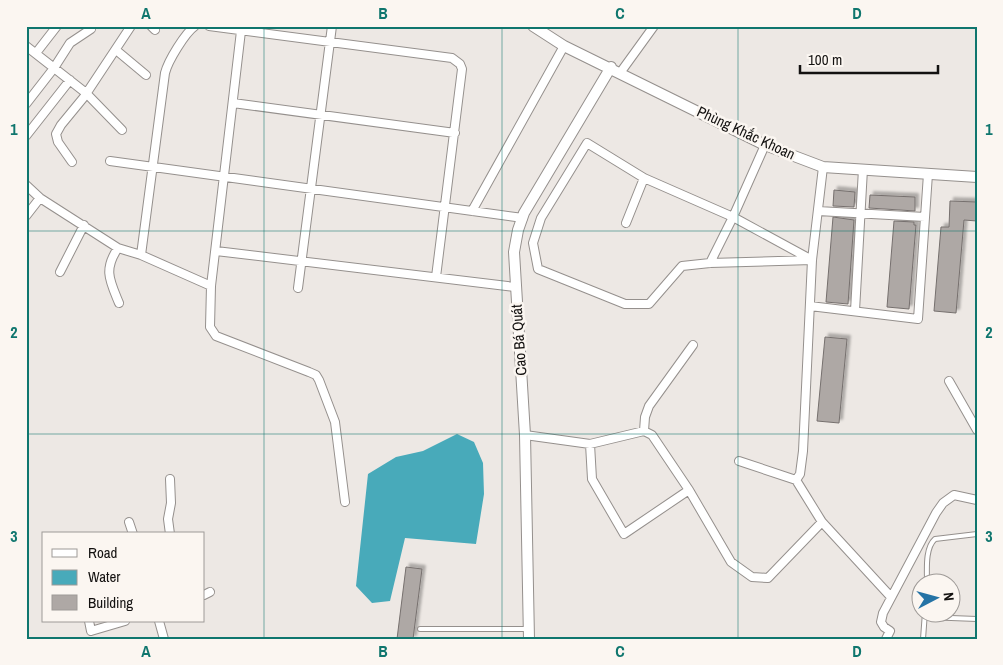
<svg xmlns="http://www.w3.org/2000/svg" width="1003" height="665" viewBox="0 0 1003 665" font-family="'Archivo Narrow',sans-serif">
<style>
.water{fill:#48aaba}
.building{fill:#aea8a5;stroke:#76706e;filter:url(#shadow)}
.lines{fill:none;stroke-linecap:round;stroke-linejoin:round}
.lane-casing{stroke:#95908d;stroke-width:6}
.street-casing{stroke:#95908d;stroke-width:10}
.secondary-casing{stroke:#95908d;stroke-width:12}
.lane{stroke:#fff;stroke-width:4}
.street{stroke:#fff;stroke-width:8}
.secondary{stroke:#fff;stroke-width:10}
.grid{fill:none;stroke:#0f766e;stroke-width:1;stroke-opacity:0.55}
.labels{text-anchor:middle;stroke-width:5;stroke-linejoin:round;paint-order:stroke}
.street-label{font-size:15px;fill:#131110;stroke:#fbf6f1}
.neatline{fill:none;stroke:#0f766e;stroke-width:2}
.grid-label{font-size:16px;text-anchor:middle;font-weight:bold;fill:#0f766e}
</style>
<defs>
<filter id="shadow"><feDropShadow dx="3.5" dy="-3.5" stdDeviation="1" flood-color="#0004"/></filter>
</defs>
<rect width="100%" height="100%" fill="#ede8e4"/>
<path class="water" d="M457 434 474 442 483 463 484 494 476 544 405 538 390 601 372 603 356 586 368 474 396 457 423 451Z"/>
<path class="building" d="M834 190 855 192 854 207 833 206Z
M870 195 915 197V211L869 208Z
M950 201 977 202V221L964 220 956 313 934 311 941 227H949Z
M833 217 854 220 848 304 826 302Z
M894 221 914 222V225H916L909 309 887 307Z
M825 337 847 339 839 423 817 421Z
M406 567 422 569 413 639H397Z"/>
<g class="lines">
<defs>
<path id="lane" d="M927 582C927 569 925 548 935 539L977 534
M925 617 977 619
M420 629H527
M923 639 925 612"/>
<path id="street" d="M151 26 155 30
M209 26 452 58 460 64 462 69 436 277
M241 31 211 286 210 327 216 336 309 372 316 375 319 380 335 422 345 502
M26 46 86 93 122 130
M116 50 146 75
M36 53 57 26
M620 73 654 26
M233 103 455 133
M26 104 54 68 70 43 91 29
M26 136 70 80
M587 143 644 178 733 217 812 260 710 263 682 266 649 304H625L538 269 533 243 541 218Z
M110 161 523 218
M72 162 58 142 56 134 61 125 84 97 131 26
M823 167 812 260 803 451 800 474 796 480 822 522 891 597
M26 185 40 198 118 248 141 255 211 286
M472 211 564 46
M818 211 925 217
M26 216 40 198
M626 223 644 178
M118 248C103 270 110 281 119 303
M216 251 515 287
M141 255 165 73C168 61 185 33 195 26
M710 263 733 217 765 145
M60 272 84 225
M298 288 332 26
M810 306 918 319 928 174
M855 311 863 169
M949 381 977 430
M644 431 645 417 649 406 693 345
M525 435 590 444 644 431 652 435 689 490 731 562 752 577 768 578 822 522
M590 444 592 479 624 534 689 490
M739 461 796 480
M170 479 171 503 168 519 170 534
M129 522 133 534
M204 595 210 592
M89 621 91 631 125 621
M159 621 164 639
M886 639 890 631 884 627 881 622 883 613 936 513 943 503 954 495 977 500"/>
<path id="secondary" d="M533 26 564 46 765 145 823 167 977 177
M529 639 525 435 514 252 518 230 524 213 611 67"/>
</defs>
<use href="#lane" class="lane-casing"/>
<use href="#street" class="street-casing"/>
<use href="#secondary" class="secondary-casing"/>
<use href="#lane" class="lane"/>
<use href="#street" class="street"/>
<use href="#secondary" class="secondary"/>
</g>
<path class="grid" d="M264 26V639M502 26V639M738 26V639M26 231H977M26 434H977"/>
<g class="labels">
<g class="street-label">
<text transform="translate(746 133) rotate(25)" y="5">Phùng Khắc Khoan</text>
<text transform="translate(519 340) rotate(-94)" y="5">Cao Bá Quát</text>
</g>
</g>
<rect width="1003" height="665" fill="none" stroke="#fbf6f1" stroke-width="55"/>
<rect x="42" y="532" width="162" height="90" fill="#fbf6f1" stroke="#9e9a97"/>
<rect x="52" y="549" width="25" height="8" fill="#ffffff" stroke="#9e9a97"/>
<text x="88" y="558" font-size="15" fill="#131110">Road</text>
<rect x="52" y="570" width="25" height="15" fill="#48aaba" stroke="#9e9a97"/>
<text x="88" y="582" font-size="15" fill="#131110">Water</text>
<rect x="52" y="595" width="25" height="15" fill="#aea8a5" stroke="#9e9a97"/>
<text x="88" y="608" font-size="15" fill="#131110">Building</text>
<g transform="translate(936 598) rotate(84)"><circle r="24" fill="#fbf6f1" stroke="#9e9a97"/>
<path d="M0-4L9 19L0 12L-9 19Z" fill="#2573a5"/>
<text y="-8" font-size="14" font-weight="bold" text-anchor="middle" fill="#131110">N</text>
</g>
<path d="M800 65v8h138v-8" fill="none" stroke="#131110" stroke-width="2.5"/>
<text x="808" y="65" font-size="15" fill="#131110" stroke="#fbf6f1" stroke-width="4" paint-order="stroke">100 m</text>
<rect x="28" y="28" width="948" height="610" class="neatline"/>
<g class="grid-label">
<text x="146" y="19">A</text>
<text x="383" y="19">B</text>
<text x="620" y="19">C</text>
<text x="857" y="19">D</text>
<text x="14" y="135">1</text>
<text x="989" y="135">1</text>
<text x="14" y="338">2</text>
<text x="989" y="338">2</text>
<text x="14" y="542">3</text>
<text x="989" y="542">3</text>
<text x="146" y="657">A</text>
<text x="383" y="657">B</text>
<text x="620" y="657">C</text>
<text x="857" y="657">D</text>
</g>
</svg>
